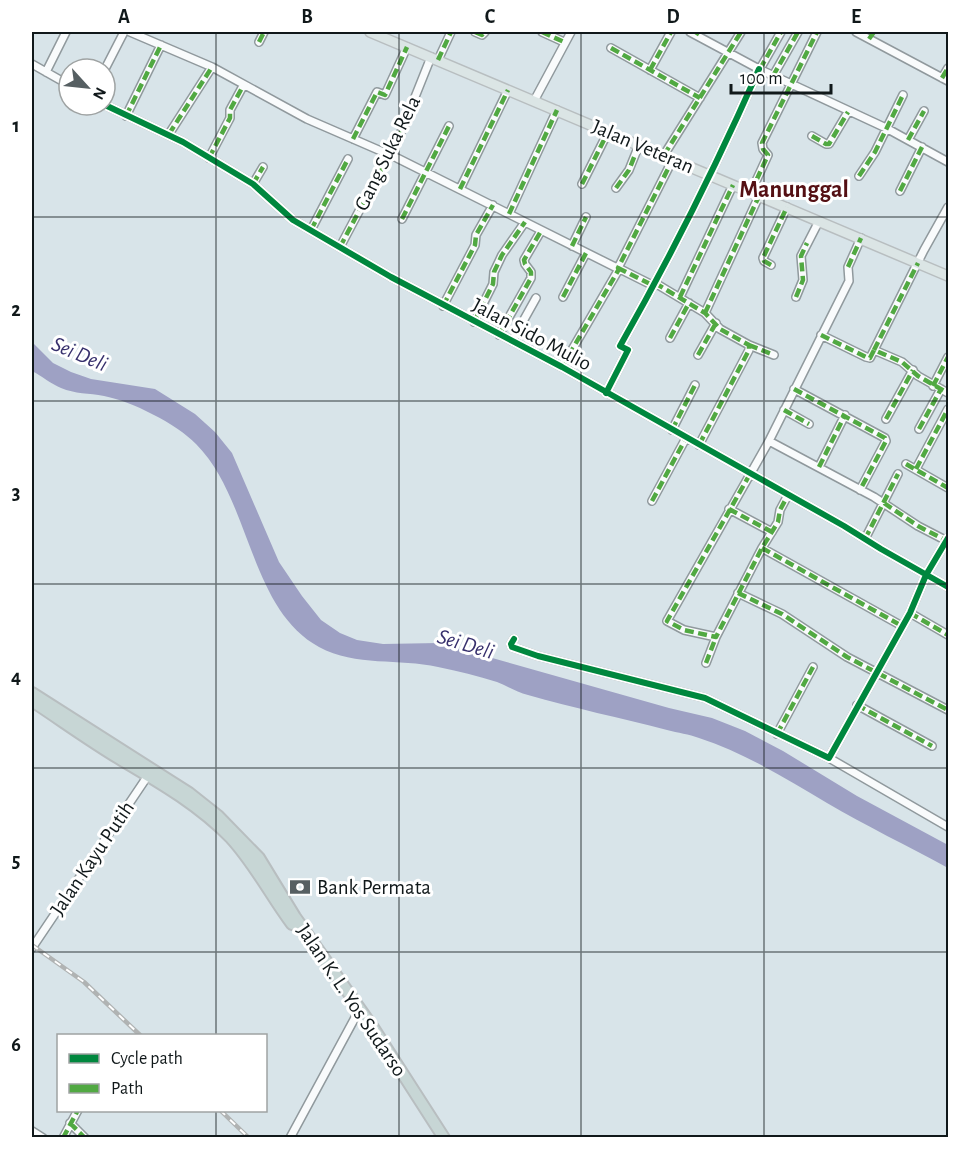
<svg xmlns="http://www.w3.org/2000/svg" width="980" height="1169" viewBox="0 0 980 1169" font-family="'Alegreya Sans',sans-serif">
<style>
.water{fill:#9ea1c4}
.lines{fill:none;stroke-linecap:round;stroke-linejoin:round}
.minor-casing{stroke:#90999d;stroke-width:10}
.major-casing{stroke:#b8bec0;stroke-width:12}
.highway-casing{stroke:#b8bec0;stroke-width:14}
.minor{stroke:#f9fbfc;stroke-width:7}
.major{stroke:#dbe5e5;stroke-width:9}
.highway{stroke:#c7d6d5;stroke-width:10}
.rail-casing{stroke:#b0b3b3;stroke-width:4.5}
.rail{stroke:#fff;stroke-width:2;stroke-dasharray:7;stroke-linecap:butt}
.quiet{stroke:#51a942;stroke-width:4.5;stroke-dasharray:9 4.5;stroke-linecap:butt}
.cycleway-casing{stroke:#fff;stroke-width:10}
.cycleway{stroke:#00873e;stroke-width:6}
.grid{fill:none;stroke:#10181a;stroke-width:1.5;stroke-opacity:0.55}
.labels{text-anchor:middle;stroke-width:6;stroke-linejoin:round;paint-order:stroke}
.street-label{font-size:21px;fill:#10181a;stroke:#fff}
.poi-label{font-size:21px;fill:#10181a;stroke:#fff;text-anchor:start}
.water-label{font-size:22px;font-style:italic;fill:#37306d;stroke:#fff}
.quarter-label{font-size:24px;font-weight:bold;fill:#540f13;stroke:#fff}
.neatline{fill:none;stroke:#10181a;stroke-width:2}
.grid-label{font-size:20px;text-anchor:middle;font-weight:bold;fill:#10181a}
</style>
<rect width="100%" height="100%" fill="#d8e4e9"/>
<path class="water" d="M32 342 53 363 71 372 91 379 155 389 195 414 215 432 232 453 279 562 302 596 321 620 340 633 357 640 383 644 439 643 669 708 712 718 745 731 783 751 857 796 948 845V868C908 846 866 826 827 803 785 778 745 753 699 738 689 734 678 733 667 730 621 718 573 708 528 695 517 692 507 686 497 682 478 676 458 671 438 667 399 658 356 667 319 647 249 609 251 499 196 444 177 424 131 401 104 396 89 393 75 394 61 388 51 384 42 376 32 371Z"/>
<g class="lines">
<defs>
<path id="minor" d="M130 32 212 67 307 119 397 158 619 269
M475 32 482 35 485 32
M542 32 564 42
M690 32 759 69 886 128 948 162
M856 32 948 81
M259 42 264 32
M611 48 700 98
M438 60 451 32
M32 64 69 85
M105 69 124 32
M760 69 781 32
M650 70 671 32
M46 72 66 32
M773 76 798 32
M942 78 948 68
M534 101 571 32
M105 105 183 142 253 184 293 220 391 277 562 367 844 526 881 549 948 587
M126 116 161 45
M169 134 212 67
M812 136 826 144H829L848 112
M353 139 377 92 385 95 407 47
M908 140 924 111
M664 155 741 32
M209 158 230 118V110L243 86
M859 176 875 152 903 95
M253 184 263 167
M582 184 608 132
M616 188 629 170 639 145
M460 189 508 90
M900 191 922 147
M751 192 768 155 763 149 762 143 817 32
M509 214 557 110
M402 219 449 126
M311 230 348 159
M572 246 586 217
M340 247 411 113V107L431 57
M771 265 764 261 763 258 787 207
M618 268 654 286
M655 283 705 313 720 329 749 345V350L699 445
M563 297 586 253
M680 297 733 185
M796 297 803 280 801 256 819 221
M443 306 475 245 476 235 493 205
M705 313 759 196
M474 322 493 284 494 272 502 255 525 222
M499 335 531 278V272L525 264 524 260 541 231
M821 335 866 357 870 358 874 350 902 362 918 376 948 393
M670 338 689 303
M512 341 536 298
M749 345 774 355
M874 350 924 250 948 207
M698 355 716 323
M562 367 619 269 618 268 673 159
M933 386 948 357
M794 389 885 438 886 441 860 490
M606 393 628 350 620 346C671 256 717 164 759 69
M784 410 809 424
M886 419 913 370
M919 429 941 389
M672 430 695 385
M769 441 874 497 918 526 947 541
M906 464 948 488
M819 467 845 415
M916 469 948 409
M788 495 780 510 778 522 762 548 716 637 684 630 667 621 769 441 849 281 848 267 861 238
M652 501 686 438
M729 509 772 532
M865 539 898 474
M762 548 902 626
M738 593 782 614 847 657 948 710
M910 613 948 635
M514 639 511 644 512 647 538 656 705 698 829 758 910 613 926 575 948 538
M706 663 716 637
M857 705 932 746
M777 734 813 667
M829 758 948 827
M32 948 149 774
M70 1123 85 1138
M32 1131 43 1138
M63 1138 78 1110
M290 1138 357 1014 361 1010"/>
<path id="major" d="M370 32 948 276"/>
<path id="highway" d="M32 693 189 793 218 816 259 858 295 917 374 1029 444 1138
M32 701C61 720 90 741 120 759 159 782 199 805 231 838 255 864 271 896 292 924"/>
</defs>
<use href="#minor" class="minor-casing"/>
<use href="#major" class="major-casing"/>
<use href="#highway" class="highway-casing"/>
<use href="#minor" class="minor"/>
<use href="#major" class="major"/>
<use href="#highway" class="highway"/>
<defs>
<path id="rail" d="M32 945 84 982 141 1036
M220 1110 249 1138"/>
</defs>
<use href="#rail" class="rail-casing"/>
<use href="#rail" class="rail"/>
<path class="quiet" d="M475 32 482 35 485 32
M542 32 564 42
M696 35 698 32
M869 39 874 32
M259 42 264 32
M611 48 700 98
M438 60 451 32
M760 69 781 32
M650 70 671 32
M773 76 798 32
M942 78 948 68
M126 116 161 45
M169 134 212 67
M812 136 826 144H829L848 112
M353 139 377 92 385 95 407 47
M908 140 924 111
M664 155 741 32
M209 158 230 118V110L243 86
M859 176 875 152 903 95
M253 184 263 167
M582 184 608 132
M616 188 629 170 639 145
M460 189 508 90
M900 191 922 147
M751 192 768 155 763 149 762 143 817 32
M509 214 557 110
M402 219 449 126
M311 230 348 159
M572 246 586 217
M340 247 411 113 410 108
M771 265 764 261 763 258 787 207
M848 267 861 238
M618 268 654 286
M655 283 705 313 720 329 749 345V350L699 445
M563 297 586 253
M680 297 733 185
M796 297 803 280 801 256 807 243
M443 306 475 245 476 235 493 205
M705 313 759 196
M474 322 493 284 494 272 502 255 525 222
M499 335 531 278V272L525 264 524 260 541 231
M821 335 866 357 870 358 874 350 902 362 918 376 948 393
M670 338 689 303
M749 345 774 355
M874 350 918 263
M698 355 716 323
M562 367 619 269 618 268 673 159
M933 386 948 357
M794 389 885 438 886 441 860 490
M784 410 809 424
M886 419 913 370
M919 429 941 389
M672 430 695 385
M906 464 948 488
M819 467 845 415
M916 469 948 409
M750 474 667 621 684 630 716 637 762 548 778 522 780 510 788 495
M652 501 686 438
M884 503 918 526 947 541
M729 509 772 532
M865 539 898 474
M762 548 902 626
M738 593 782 614 847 657 948 710
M910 613 948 635
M706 663 716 637
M857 705 932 746
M777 734 813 667
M70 1123 85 1138
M63 1138 78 1110"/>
<defs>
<path id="cycleway" d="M105 105 183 142 253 184 293 220 391 277 562 367 844 526 881 549 948 587
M606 393 628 350 620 346C671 256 717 164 759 69
M514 639 511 644 512 647 538 656 705 698 829 758 910 613 926 575 948 538"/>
</defs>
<use href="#cycleway" class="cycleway-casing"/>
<use href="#cycleway" class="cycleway"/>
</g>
<path class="grid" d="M216 32V1036M399 32V1138M581 32V1138M764 32V1138M32 217H948M32 401H948M32 584H948M32 768H948M32 952H948M216 1110V1138"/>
<defs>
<symbol id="bank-bare" viewBox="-9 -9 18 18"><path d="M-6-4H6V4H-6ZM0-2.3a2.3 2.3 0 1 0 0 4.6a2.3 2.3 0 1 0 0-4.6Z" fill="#565f62" stroke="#fff" stroke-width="2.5" paint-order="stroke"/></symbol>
</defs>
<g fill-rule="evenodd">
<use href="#bank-bare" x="285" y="872" width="30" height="30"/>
</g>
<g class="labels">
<g class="street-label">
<text transform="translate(643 146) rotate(23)" y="7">Jalan Veteran</text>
<text transform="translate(387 153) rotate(-64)" y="7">Gang Suka Rela</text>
<text transform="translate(532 334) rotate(28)" y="7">Jalan Sido Mulio</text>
<text transform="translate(92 858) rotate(-56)" y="7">Jalan Kayu Putih</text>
<text transform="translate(352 1000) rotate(56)" y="7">Jalan K. L. Yos Sudarso</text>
</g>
<g class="poi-label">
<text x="317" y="894">Bank Permata</text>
</g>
<g class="water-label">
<text transform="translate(80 353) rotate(23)" y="8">Sei Deli</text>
<text transform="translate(466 643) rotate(17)" y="8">Sei Deli</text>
</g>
<g class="quarter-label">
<text x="794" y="197">Manunggal</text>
</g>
</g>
<rect width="980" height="1169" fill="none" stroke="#ffffff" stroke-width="66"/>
<rect x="57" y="1034" width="210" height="78" fill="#ffffff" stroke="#9fa3a3" stroke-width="1.5"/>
<rect x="69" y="1054" width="30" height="9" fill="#00873e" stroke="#9fa3a3" stroke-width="1.5"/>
<text x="111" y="1064" font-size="18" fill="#10181a">Cycle path</text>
<rect x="69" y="1084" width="30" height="9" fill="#51a942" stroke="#9fa3a3" stroke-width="1.5"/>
<text x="111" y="1094" font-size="18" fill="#10181a">Path</text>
<g transform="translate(87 87) rotate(117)"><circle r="28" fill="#ffffff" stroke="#9fa3a3" stroke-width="1.5"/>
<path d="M0-4.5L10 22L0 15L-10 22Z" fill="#565f62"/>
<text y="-9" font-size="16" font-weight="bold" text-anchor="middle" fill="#10181a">N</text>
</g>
<path d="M731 84v9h100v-9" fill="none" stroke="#10181a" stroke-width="3"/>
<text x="740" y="84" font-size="18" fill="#10181a" stroke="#ffffff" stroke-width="4.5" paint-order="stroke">100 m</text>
<rect x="33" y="33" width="914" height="1103" class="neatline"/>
<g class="grid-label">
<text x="124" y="23">A</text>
<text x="307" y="23">B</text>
<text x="490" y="23">C</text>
<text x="673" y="23">D</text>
<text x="856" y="23">E</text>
<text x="16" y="132">1</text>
<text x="16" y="316">2</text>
<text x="16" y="499">3</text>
<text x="16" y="683">4</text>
<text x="16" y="867">5</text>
<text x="16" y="1051">6</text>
</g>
</svg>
